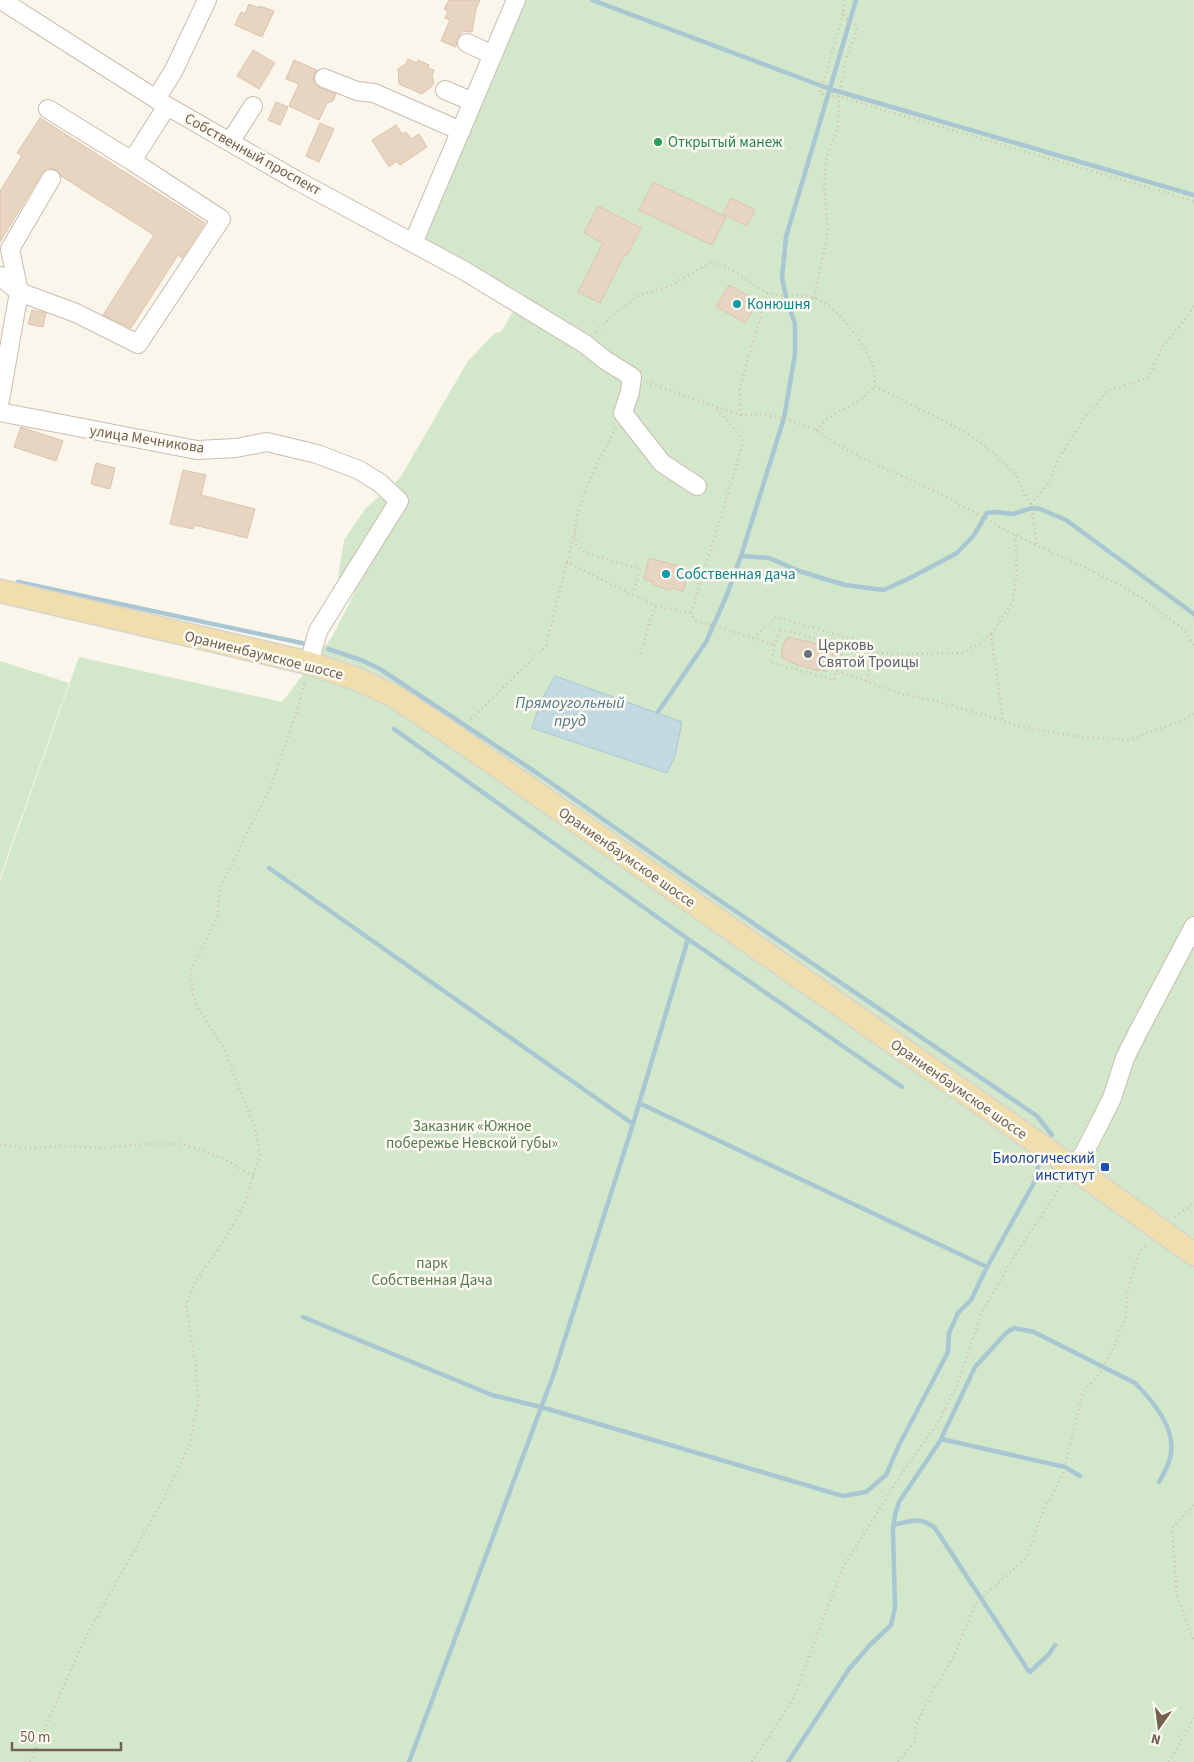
<svg xmlns="http://www.w3.org/2000/svg" width="1194" height="1762" viewBox="0 0 1194 1762" font-family="'Source Sans 3',sans-serif">
<style>
.green{fill:#d3e7cb}
.water{fill:#c2d9e2;stroke:#a9c7d3}
.lines{fill:none;stroke-linecap:round;stroke-linejoin:round}
.stream{stroke:#a9c7d3;stroke-width:4.5}
.building{fill:#e8d5c1;stroke:#ddc3a9}
.minor-casing{stroke:#c9beaf;stroke-width:20}
.major-casing{stroke:#d8d3ce;stroke-width:25}
.path{stroke:#d2bea9;stroke-width:2.5;stroke-dasharray:1 4;stroke-linecap:butt}
.minor{stroke:#fff;stroke-width:18}
.major{stroke:#f0dfac;stroke-width:22}
.leisure-dot{fill:#2e9e5b;stroke:#fdfaf2;stroke-width:2}
.culture-dot{fill:#0f9aa8;stroke:#fdfaf2;stroke-width:2}
.worship-dot{fill:#6b7280;stroke:#fdfaf2;stroke-width:2}
.transit-dot{fill:#1a4fb4;stroke:#fdfaf2;stroke-width:2}
.labels{text-anchor:middle;stroke-width:5;stroke-linejoin:round;paint-order:stroke}
.leisure-label{font-size:15px;fill:#27864d;stroke:#fdfaf2;text-anchor:start}
.street-label{font-size:15px;fill:#736151;stroke:#fdfaf2}
.culture-label{font-size:15px;fill:#0d838f;stroke:#fdfaf2;text-anchor:start}
.worship-label{font-size:15px;fill:#5b616d;stroke:#fdfaf2;text-anchor:start}
.park-label{font-size:15px;fill:#557c4e;stroke:#fdfaf2}
.transit-label{font-size:15px;fill:#164399;stroke:#fdfaf2;text-anchor:end}
.water-label{font-size:16px;font-style:italic;fill:#51798a;stroke:#fdfaf2}
</style>
<rect width="100%" height="100%" fill="#faf6eb"/>
<path class="green" d="M522 0H1194V1762H0V880L79 657 282 702 332 637 355 592 338 577 344 540 365 509 400 478 468 361 495 333 501 332 523 294 420 236Z
M0 661 69 683 0 877Z"/>
<path class="water" d="M555 676 682 722 675 756 667 773 532 728 541 701Z"/>
<g class="lines">
<path class="stream" d="M592 0 830 89 1194 195
M741 556 769 558 799 571 845 585 884 590 912 577 957 553 974 535 987 513 995 512 1013 514 1032 508 1040 509 1066 520 1194 614
M18 582 306 644
M328 649 361 660 380 669 534 771 697 885 1037 1116 1052 1135
M658 712 706 642 726 597 741 556 784 418 795 354V324L787 301 782 278 786 237 856 0
M394 729 688 939 902 1087
M269 868 633 1124
M639 1103 987 1267 1035 1181 1040 1158
M303 1317 492 1395 541 1407 843 1496 866 1492 886 1475 899 1445 948 1352 949 1333 958 1313 971 1300 987 1267
M941 1439 1065 1467 1080 1476
M893 1525C911 1521 920 1516 935 1528L1028 1670 1030 1672 1049 1654 1055 1645
M409 1762 554 1373 633 1124 688 939
M788 1762 849 1669 870 1645 891 1625 895 1608 893 1530 895 1515 899 1502 940 1441 975 1367 1007 1332 1014 1328 1034 1332 1135 1383C1152 1400 1175 1427 1171 1453 1170 1464 1164 1473 1159 1482"/>
</g>
<path class="building" d="M449 0H480L476 9 472 32 463 31 457 39 456 47 441 41 450 20 445 18 448 11 444 9Z
M249 4 259 8 260 6 274 11 262 37 235 25 241 12 245 14Z
M253 50 275 63 259 89 237 76Z
M408 59 417 63 418 60 429 65 428 68 434 70 432 76 434 83 432 86 422 94 399 84 398 69 406 64Z
M294 60 317 70 313 79 315 84 320 88 336 94 333 101 327 103 319 120 289 106 299 84 286 79Z
M276 102 288 107 280 125 268 120Z
M40 118 205 223 182 258 178 255 131 328 103 315 154 235 61 176 57 170 48 168 42 173 0 242V191L22 156 17 153Z
M320 123 334 129 319 162 306 156Z
M396 125 402 134 406 132 411 139 419 134 427 147 400 165 397 161 389 167 372 140Z
M653 182 726 217 712 245 639 210Z
M731 198 755 210 747 226 723 214Z
M598 206 641 228 627 256 625 254 600 303 578 292 603 243 584 233Z
M729 285 758 301 745 323 716 306Z
M32 310 46 313 43 327 28 324Z
M21 427 63 441 56 461 14 447Z
M96 463 115 468 110 489 91 484Z
M183 470 206 475 201 495 255 509 247 538 194 525 193 529 170 524Z
M649 558 689 569 683 591 672 588 671 590 652 585 653 582 644 579Z
M788 637 826 646V648L833 650 832 653 834 654 829 668H827L826 672 820 669 819 671 792 663V662L782 658 783 655 781 654 785 640H787Z"/>
<g class="lines">
<defs>
<path id="minor" d="M1 0 167 106 296 180 463 270 585 344 605 360 632 377 630 392 623 413 662 463 697 486
M467 43 493 55
M324 78 357 91 374 93 461 131
M445 90 473 102
M156 99 174 70 207 0
M48 109 132 161
M230 142 253 106
M413 243 516 0
M0 276 19 292 76 313 138 344 221 219 132 161 167 106
M0 400 19 292 10 249 51 179
M0 412 197 450 236 448 267 442 317 454 359 470 380 483 399 501 318 631 309 663
M1073 1168 1084 1153 1099 1124 1112 1098 1125 1058 1138 1032 1194 926"/>
<path id="major" d="M0 591 309 663 357 679 394 696 450 733 1096 1184 1194 1254"/>
</defs>
<use href="#minor" class="minor-casing"/>
<use href="#major" class="major-casing"/>
<path class="path" d="M843 14 820 93 827 96H839L880 109 1194 201
M814 298 828 233 824 182 827 157 838 126 839 96 847 56 857 30 856 25 846 18 843 14 845 0
M596 332 610 318 639 295 670 286 709 263C729 262 748 284 766 292 778 298 801 293 815 298 837 306 863 342 872 363 875 369 874 379 875 386L967 433 993 452 1015 474 1032 508 1037 544
M646 382 741 415 762 414 784 418 816 430 840 446 868 461 937 492 1015 535 1117 583 1142 598 1184 630 1194 645
M741 415 739 391 751 348 768 293
M616 428C602 454 576 502 575 530 575 535 576 541 577 546L586 553 640 569 633 594
M816 430 828 418 862 399 875 386
M1031 504 1048 484 1060 456 1081 423 1107 391 1148 378 1163 346 1188 316 1194 306
M567 562 575 532
M691 613 743 444C738 430 725 420 716 407
M780 629 844 646 834 680 770 662Z
M991 634 1003 721
M753 638 776 617 856 640C874 647 870 666 866 682
M842 651 903 654 962 653 979 644 991 634 1012 603 1017 574 1015 535
M640 654 655 606
M837 671 902 694 939 702 1027 728 1081 737 1128 740 1184 720 1194 713
M471 719 546 646 567 562 655 606 691 613 695 620 775 645
M0 1145 30 1148 62 1146 104 1148 141 1144H182L223 1158 254 1177
M1175 1217 1194 1204
M1194 1505 1172 1528 1177 1597 1194 1641
M30 1762 83 1642 166 1494 190 1444 198 1403 196 1366 186 1306 195 1282 224 1241 245 1202 260 1154 254 1125 223 1047 199 1010 193 996 191 970 217 918 220 887 233 863 243 840 271 787 299 704 305 681
M752 1762 794 1697 842 1569 902 1473 937 1424 956 1387 983 1310 1014 1257 1063 1182
M898 1762 915 1742V1727L933 1691 954 1656 975 1604 1026 1558 1041 1516 1063 1474 1083 1392 1101 1372 1117 1340 1126 1315 1128 1289 1140 1252 1147 1243
M1169 1762 1194 1718"/>
<use href="#minor" class="minor"/>
<use href="#major" class="major"/>
</g>
<circle class="leisure-dot" cx="658" cy="142" r="5"/>
<g class="culture-dot">
<circle cx="737" cy="304" r="5"/>
<circle cx="666" cy="574" r="5"/>
</g>
<circle class="worship-dot" cx="808" cy="654" r="5"/>
<rect class="transit-dot" x="1100" y="1162" width="10" height="10" rx="2.5"/>
<g class="labels">
<g class="leisure-label">
<text x="668" y="147">Открытый манеж</text>
</g>
<g class="street-label">
<text transform="translate(253 154) rotate(29)" y="5">Собственный проспект</text>
<text transform="translate(147 439) rotate(9)" y="5">улица Мечникова</text>
<text transform="translate(264 655) rotate(14)" y="5">Ораниенбаумское шоссе</text>
<text transform="translate(627 857) rotate(35)" y="5">Ораниенбаумское шоссе</text>
<text transform="translate(959 1089) rotate(35)" y="5">Ораниенбаумское шоссе</text>
</g>
<g class="culture-label">
<text x="747" y="309">Конюшня</text>
<text x="676" y="579">Собственная дача</text>
</g>
<g class="worship-label">
<text x="818" y="650">Церковь<tspan x="818" dy="17">Святой Троицы</tspan></text>
</g>
<g class="park-label">
<text x="472" y="1131">Заказник «Южное<tspan x="472" dy="17">побережье Невской губы»</tspan></text>
<text x="432" y="1268">парк<tspan x="432" dy="17">Собственная Дача</tspan></text>
</g>
<g class="transit-label">
<text x="1095" y="1163">Биологический<tspan x="1095" dy="17">институт</tspan></text>
</g>
<g class="water-label">
<text x="570" y="708">Прямоугольный<tspan x="570" dy="18">пруд</tspan></text>
</g>
</g>
<g transform="translate(1159 1727) rotate(194)" stroke="#fdfaf2" stroke-width="4" paint-order="stroke">
<path d="M0-4L9 19L0 12L-9 19Z" fill="#736151"/>
<text y="-8" font-size="14" font-weight="bold" text-anchor="middle" fill="#736151">N</text>
</g>
<path d="M12 1742v8h109v-8" fill="none" stroke="#736151" stroke-width="2.5"/>
<text x="20" y="1742" font-size="15" fill="#736151" stroke="#fdfaf2" stroke-width="4" paint-order="stroke">50 m</text>
</svg>
